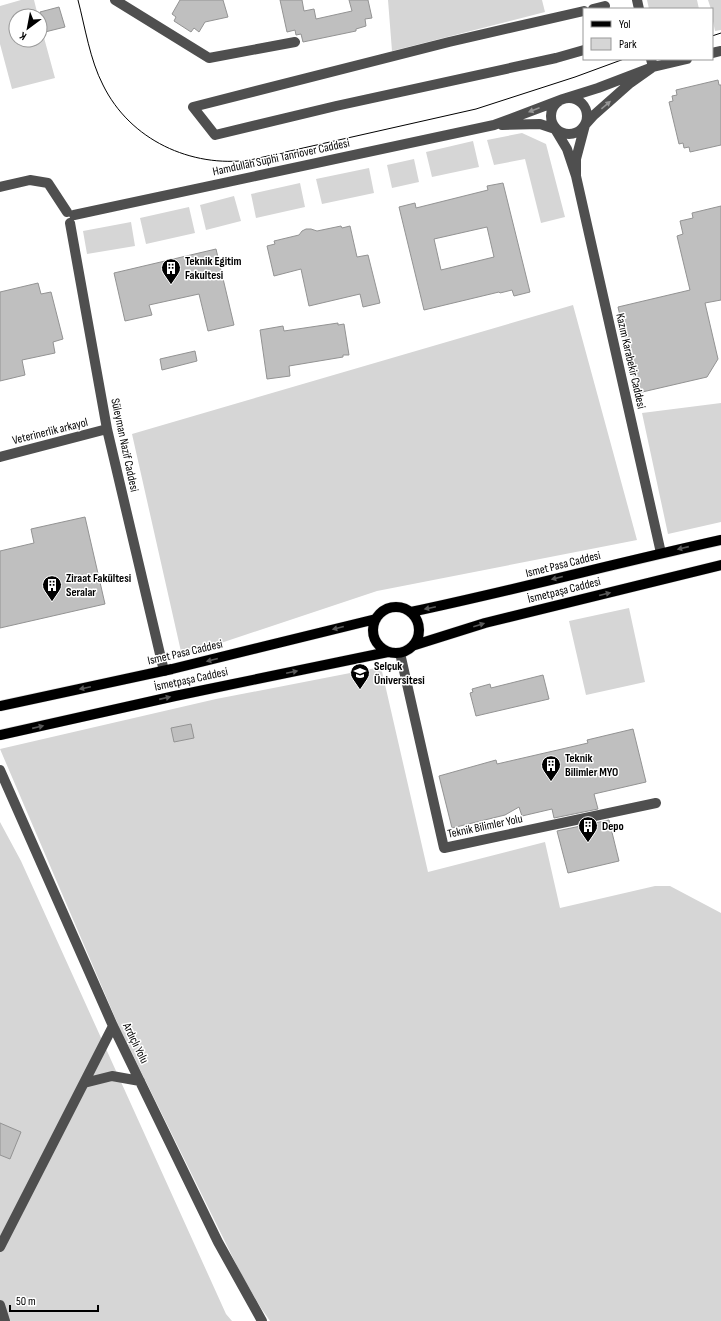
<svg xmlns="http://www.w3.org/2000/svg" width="721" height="1321" viewBox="0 0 721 1321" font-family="'Sofia Sans Condensed',sans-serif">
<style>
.green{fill:#d6d6d6}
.building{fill:#bfbfbf;stroke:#939393;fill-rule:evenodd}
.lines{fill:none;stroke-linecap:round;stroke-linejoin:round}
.major-casing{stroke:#dbdbdb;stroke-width:11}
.minor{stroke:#4f4f4f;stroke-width:10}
.major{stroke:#000;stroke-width:10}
.tram{stroke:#000;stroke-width:1}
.oneway{fill:#959595}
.oneway2{fill:#595959}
.labels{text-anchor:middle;stroke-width:3;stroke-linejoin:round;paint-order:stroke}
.street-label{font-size:12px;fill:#000;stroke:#fff}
.poi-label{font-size:12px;font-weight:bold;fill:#000;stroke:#fff;text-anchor:start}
</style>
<rect width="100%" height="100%" fill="#fff"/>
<path class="green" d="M21 0H34L38 16H16V40H40V23L55 78 12 89 0 44V6Z
M388 0H542L545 12 392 51Z
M647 0H697L699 9H649Z
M708 0H721V30L715 31 712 16V9H711Z
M522 133 546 144 565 217 541 223 525 159 494 165 487 140Z
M473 141 479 167 432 177 426 152Z
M414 159 419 182 392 188 387 165Z
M369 168 374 193 322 204 316 179Z
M300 183 305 207 256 218 251 194Z
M234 196 241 221 206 230 200 205Z
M189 207 195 233 146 244 140 218Z
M131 222 135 246 87 254 83 231Z
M573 305 637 540 377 591 182 656 132 434Z
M721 403V522L668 534 642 413Z
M629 608 645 682 586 695 569 621Z
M381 667 428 872 545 842 560 908 655 886H670L721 913V1321H270L261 1308 241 1274 120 1029 0 749 216 699Z
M0 822 21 861 226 1314 232 1321H0Z"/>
<path class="building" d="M180 0H223L228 17 205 22 199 32 194 28 191 32 174 21 176 17 172 14Z
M280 0H302L304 11 314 9 316 19 352 11 349 0H368L372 18 365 19 366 26 356 29V31L303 42 301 34 296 35 295 30 287 32Z
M59 7 65 27 45 32 40 12Z
M718 80 719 85H721V145L690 152 689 147 684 148 683 143 679 144 669 102 673 101 672 96 677 95 676 90Z
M503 183 530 292 514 296 512 290 500 293 499 292 424 310 399 207 415 203 416 208 488 190 487 186ZM487 227 494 257 441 270 434 239Z
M721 206V300L705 303 718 359 707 377 638 393 618 307 690 290 677 236 683 234 680 221 693 218 692 213Z
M341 226 342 228 350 226 357 257 368 255 380 303 363 307 360 294 309 306 301 269 274 276 267 246 275 244 274 241 299 235 302 231 306 229H311L317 231Z
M216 249 234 325 208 331 199 294 149 305 152 315 125 321 114 273Z
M38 283 41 294 51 292 63 339 53 342 55 353 22 360 25 375 0 381V292Z
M338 323V325L344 324 349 355H343V357L289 366 290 376 267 379 260 330 283 326 284 331Z
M195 351 197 361 162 370 160 359Z
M85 517 105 604 0 628V551L34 543 31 529Z
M543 675 549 699 476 716 470 693 473 692 472 689 490 684 491 688Z
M191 724 194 738 174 742 171 728Z
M633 729 646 782 594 794 598 809 554 818 552 809 522 816 519 807 505 815 452 828 439 776 496 760 497 764 588 743 587 740Z
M609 820 619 861 568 873 557 831Z
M0 1123 21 1132 10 1159 0 1155Z"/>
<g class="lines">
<defs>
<path id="major" d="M373 630a23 23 0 1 1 46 0a23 23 0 1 1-46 0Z
M411 612C515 590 617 563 721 540
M415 645 485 623 721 565
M0 706 172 669 376 619
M0 735 175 696 388 652"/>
</defs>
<use href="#major" class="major-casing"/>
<path class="minor" d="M115 0 209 58 295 42
M637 0 639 9
M593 9 605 6
M584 11 449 42 193 107 215 135 336 106 556 58 584 50
M712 53 721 51
M651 59 653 67 687 59
M551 116a18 18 0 1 1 36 0a18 18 0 1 1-36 0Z
M502 125 540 124 555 129 567 149 576 176 661 553
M0 187 30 180 48 183 67 212
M74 215 494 125 563 99 598 88 653 67 629 84 594 115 585 125 576 159V176
M70 223 107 429 164 671
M0 457 107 429
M400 653 444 848 656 803
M0 770 113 1026 218 1242 262 1321
M84 1083 112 1076 140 1081
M0 1247 113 1026
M0 1305 5 1321"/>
<use href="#major" class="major"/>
<path class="tram" d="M78 0C85 27 90 60 103 85 130 140 191 168 250 160L476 109 575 77 624 59
M712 36 721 33"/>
</g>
<defs><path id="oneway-solid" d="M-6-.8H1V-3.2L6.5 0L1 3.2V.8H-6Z"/></defs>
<g class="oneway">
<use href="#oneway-solid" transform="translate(606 105) rotate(-40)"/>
<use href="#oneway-solid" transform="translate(534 110) rotate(159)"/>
</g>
<g class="oneway2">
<use href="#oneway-solid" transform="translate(683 548) rotate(167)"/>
<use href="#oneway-solid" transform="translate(557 578) rotate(166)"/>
<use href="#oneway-solid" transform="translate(605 594) rotate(-14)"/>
<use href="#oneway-solid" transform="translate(430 608) rotate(168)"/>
<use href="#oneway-solid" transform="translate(479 625) rotate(-17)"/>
<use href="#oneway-solid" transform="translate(338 628) rotate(166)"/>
<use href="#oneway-solid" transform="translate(212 660) rotate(166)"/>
<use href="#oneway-solid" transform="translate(292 672) rotate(-12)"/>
<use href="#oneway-solid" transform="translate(85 688) rotate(168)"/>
<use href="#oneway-solid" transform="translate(165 698) rotate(-13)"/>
<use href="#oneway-solid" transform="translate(38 727) rotate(-13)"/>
</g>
<defs>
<symbol id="building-pin" viewBox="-11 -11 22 30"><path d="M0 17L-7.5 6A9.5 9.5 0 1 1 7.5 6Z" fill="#000" stroke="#fff"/><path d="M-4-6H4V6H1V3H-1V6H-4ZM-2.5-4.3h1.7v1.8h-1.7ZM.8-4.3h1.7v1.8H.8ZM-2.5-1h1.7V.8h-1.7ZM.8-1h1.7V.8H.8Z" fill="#fff"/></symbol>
<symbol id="university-pin" viewBox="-11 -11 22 30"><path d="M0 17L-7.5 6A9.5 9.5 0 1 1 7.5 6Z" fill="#000" stroke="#fff"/><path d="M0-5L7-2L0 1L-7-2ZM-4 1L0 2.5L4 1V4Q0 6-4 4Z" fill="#fff"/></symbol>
</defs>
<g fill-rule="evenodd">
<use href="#building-pin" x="160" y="257" width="22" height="30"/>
<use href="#building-pin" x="41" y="574" width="22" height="30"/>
<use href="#university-pin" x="349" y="662" width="22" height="30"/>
<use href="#building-pin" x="540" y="754" width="22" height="30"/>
<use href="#building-pin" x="577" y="815" width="22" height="30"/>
</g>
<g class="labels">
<g class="street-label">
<text transform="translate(281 157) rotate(-12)" y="4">Hamdullah Suphi Tanriover Caddesi</text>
<text transform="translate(631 361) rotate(77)" y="4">Kazım Karabekir Caddesi</text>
<text transform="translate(50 431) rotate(-14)" y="4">Veterinerlik arkayol</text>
<text transform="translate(125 445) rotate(78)" y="4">Süleyman Nazif Caddesi</text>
<text transform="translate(563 564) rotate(-14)" y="4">Ismet Pasa Caddesi</text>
<text transform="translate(564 590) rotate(-14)" y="4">İsmetpaşa Caddesi</text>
<text transform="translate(185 652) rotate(-13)" y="4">Ismet Pasa Caddesi</text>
<text transform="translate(191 679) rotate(-12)" y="4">İsmetpaşa Caddesi</text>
<text transform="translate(485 826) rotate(-12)" y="4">Teknik Bilimler Yolu</text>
<text transform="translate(136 1043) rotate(64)" y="4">Ardıçlı Yolu</text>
</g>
<g class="poi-label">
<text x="185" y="265">Teknik Egitim<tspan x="185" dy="14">Fakultesi</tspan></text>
<text x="66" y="582">Ziraat Fakültesi<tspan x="66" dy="14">Seralar</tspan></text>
<text x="374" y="670">Selçuk<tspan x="374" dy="14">Üniversitesi</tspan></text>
<text x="565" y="762">Teknik<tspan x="565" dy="14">Bilimler MYO</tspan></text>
<text x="602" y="830">Depo</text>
</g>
</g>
<rect x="583" y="8" width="130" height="52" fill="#ffffff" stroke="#999999"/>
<rect x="591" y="21" width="20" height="6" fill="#000000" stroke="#999999"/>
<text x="619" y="28" font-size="12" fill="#000000">Yol</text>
<rect x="591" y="38" width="20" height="12" fill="#d6d6d6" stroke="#999999"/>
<text x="619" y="48" font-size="12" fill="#000000">Park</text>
<g transform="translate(28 28) rotate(212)"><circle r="19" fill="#ffffff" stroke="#999999"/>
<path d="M0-3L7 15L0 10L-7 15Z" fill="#000000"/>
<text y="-6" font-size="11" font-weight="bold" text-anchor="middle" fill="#000000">K</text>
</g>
<path d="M10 1305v6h88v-6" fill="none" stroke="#000000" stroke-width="2"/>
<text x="16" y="1305" font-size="12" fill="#000000" stroke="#ffffff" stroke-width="3" paint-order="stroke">50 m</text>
</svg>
